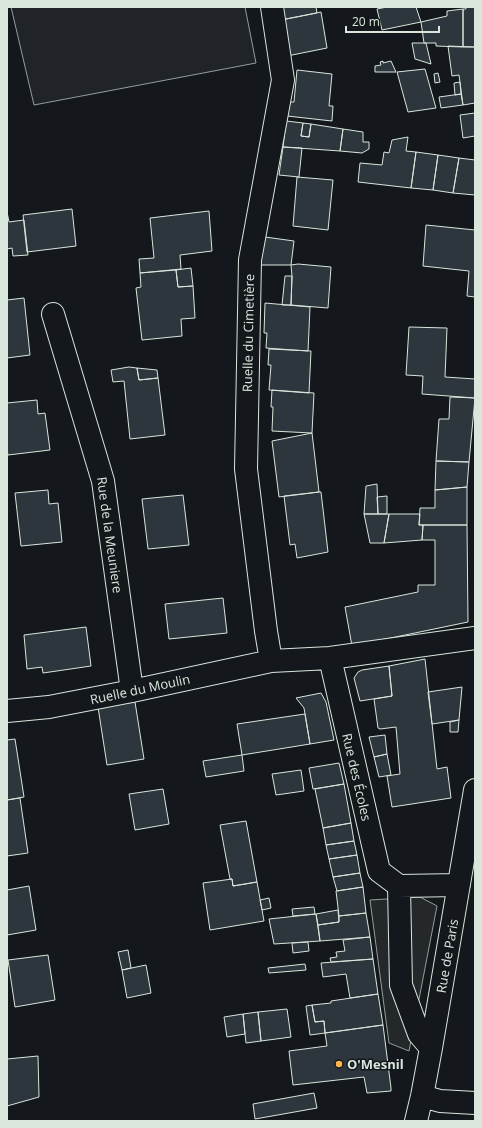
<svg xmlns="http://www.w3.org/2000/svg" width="482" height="1128" viewBox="0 0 482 1128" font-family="'Open Sans',sans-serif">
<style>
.green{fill:#202428;stroke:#939e99}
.parking{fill:#24282b;stroke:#939e99}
.building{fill:#2c363c;stroke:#d8e6dc}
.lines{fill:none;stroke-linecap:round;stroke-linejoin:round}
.minor-casing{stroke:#d8e6dc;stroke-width:24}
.minor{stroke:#14181c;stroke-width:22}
.poi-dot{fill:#ffb74d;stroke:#14181c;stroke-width:1.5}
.labels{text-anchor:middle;stroke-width:3;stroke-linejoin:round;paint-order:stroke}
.street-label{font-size:13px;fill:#d8e6dc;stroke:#14181c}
.poi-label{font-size:13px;font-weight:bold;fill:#d8e6dc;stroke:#14181c;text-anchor:start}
</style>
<rect width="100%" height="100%" fill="#14181c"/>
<path class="green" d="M11 7H245L256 63 34 105Z"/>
<path class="parking" d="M420 897 437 906 409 1051 389 1043 370 900Z"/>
<path class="building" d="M278 7H316L317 13 281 20Z
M387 7H416L421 22 382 30 377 9Z
M466 7H475V47H463V9H466Z
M463 9V47L436 46V43H424L421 22 447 16V11Z
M321 12 327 48 287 56 281 20Z
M412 43H426L431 64 415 59Z
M448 46 475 47V103L463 105 459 75 452 76Z
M383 61V63L391 61 396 72H375V66L381 65 380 62Z
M425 69 436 108 408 112 397 72Z
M297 70 332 74 329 106H333L332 121 287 116 289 102H294Z
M438 73 440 82 435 83 434 74Z
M460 82 461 94 455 95 454 83Z
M461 94 463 105 441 108 439 97Z
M475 113V136L463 138 460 115Z
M286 121 303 123 301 136 309 137 311 124 343 129 340 151 283 147Z
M303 123 311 124 309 137 301 136Z
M343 129 363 132V142H369V149L362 153 340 151Z
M408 137 406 151 416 152 411 188 358 182 360 163 382 165 384 152 389 153 392 140Z
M283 147 302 148 299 177 279 175Z
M416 152 438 155 433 190 411 188Z
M438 155 459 158 453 193 433 190Z
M459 158 475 160V195L453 193Z
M297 177 333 180 328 230 293 226Z
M72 209 76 246 27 252 23 215Z
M209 211 212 251 180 255 181 269 140 273 139 259 154 258 150 218Z
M7 212 9 222 24 220 28 255 13 256 12 248 7 249Z
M426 225 475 230V297L467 296 469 271 423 266Z
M265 237 294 241 291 265H260Z
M298 264 331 267 328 308 291 305 292 276 291 265Z
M191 268 193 286 178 287 176 270Z
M176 270 178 287 193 286 195 318 181 319 182 336 142 340 136 288 141 287 140 273Z
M285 276H292L291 305H282Z
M24 298 30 355 7 358V300Z
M265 303 310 307 308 351 266 348 267 333H264Z
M409 327 447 328 445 377 475 379V398L422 394 423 376 406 375Z
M269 349 311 351 309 393 269 390 271 365H268Z
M129 367 137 368 139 380 158 378 165 435 130 439 124 381 113 382 111 370Z
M137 368 157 370 158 378 139 380Z
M272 390 314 393 312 433 272 431 273 407H271Z
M450 397 475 398 469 462 436 461 439 419H449Z
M37 400 38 414 45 413 50 450 8 455 7 450V403Z
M312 433 319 492 279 497 272 441Z
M436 461 469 462 467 487 435 490Z
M377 484 378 514H364L366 486Z
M467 487V525H419L420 508H435V490Z
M48 490 49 504 58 503 62 542 21 546 15 493Z
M319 492H321L328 552 297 558 295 544 290 545 284 496Z
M183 495 189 545 148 549 142 499Z
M387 496V514H378L377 497Z
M364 514H389L384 543H370Z
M389 514H420L419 525H423L422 540 384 543Z
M423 525H467L468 622 352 646 345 607 418 592V585H435V540H422Z
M223 598 227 633 169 639 165 604Z
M86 627 91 666 43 673 42 667 27 669 24 635Z
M425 659 437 769 447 767 451 798 392 807 387 776 400 774 396 727 380 729 378 728 374 699 392 696 389 666Z
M389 666 392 696 360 701 354 678 358 672 362 670Z
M462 687 459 720 432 724 428 692Z
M321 693 326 702 334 740 310 744 304 708 296 698Z
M135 702 144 759 107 765 98 707Z
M305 714 310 744 242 755 237 724Z
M459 720 458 732H450V722Z
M385 735 387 754 374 757 369 737Z
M15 739 24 797 7 800V740Z
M387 754 391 775 379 777 374 757Z
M242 755 244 771 206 777 203 761Z
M339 763 344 784 313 789 309 768Z
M301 770 304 791 276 795 272 774Z
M344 784 351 823 323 828 315 789Z
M163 789 169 824 135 830 129 794Z
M20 798 28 853 7 856V800Z
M246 821 257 882 233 886 232 879H230L220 825Z
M351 823 354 841 326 845 323 828Z
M354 841 357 855 329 859 326 845Z
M357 855 360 873 333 877 329 859Z
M360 873 363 887 337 891 333 877Z
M232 879 233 886 257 882 264 921 210 930 203 883Z
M29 886 36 930 7 935V890Z
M363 887 366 913 339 916 336 891Z
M269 898 271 908 262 910 260 900Z
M314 907 315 914 293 916 292 909Z
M338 910 339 922 318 925 316 914Z
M366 913 370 937 320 941 318 925 339 922V916Z
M316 914 320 941 274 944 269 919Z
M370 937 373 959 331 962 330 958 337 957 336 952 345 951 343 940Z
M308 942 309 951 293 953 292 943Z
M128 950 131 968 122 970 118 952Z
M48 955 55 1000 15 1007 8 960Z
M373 959 378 994 350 998 346 974 323 977 321 963Z
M305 964 306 970 269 973 268 968Z
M146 965 151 993 127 998 122 970Z
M378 994 383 1025 325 1033 324 1021 315 1022 312 1005 331 1003V1001Z
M312 1005 315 1022 324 1021 325 1033 310 1035 306 1006Z
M287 1009 291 1037 261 1041 258 1012Z
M258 1012 261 1041 246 1043 243 1014Z
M243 1014 245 1034 227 1037 224 1017Z
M383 1025 391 1088V1091L367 1093 364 1077 293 1085 289 1051 327 1046 325 1033Z
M38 1056 39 1097 7 1106V1059Z
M314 1093 317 1108 255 1119 253 1104Z"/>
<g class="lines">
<defs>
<path id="minor" d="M53 314 103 481 132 691
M330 658 379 871 399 886 459 885
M271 661 266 631 246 469 250 260 283 80 272 7
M7 711 49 707 132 691 271 661 330 658 475 638
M399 886 401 985 419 1034 431 1048
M422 1096 440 1101 475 1103
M416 1121 422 1096 431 1048 475 790"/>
</defs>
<use href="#minor" class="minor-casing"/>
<use href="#minor" class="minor"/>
</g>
<circle class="poi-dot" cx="339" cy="1064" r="4"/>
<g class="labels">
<g class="street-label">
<text transform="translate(248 333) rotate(-89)" y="5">Ruelle du Cimetière</text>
<text transform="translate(110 535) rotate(82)" y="5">Rue de la Meuniere</text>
<text transform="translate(140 689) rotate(-12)" y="5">Ruelle du Moulin</text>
<text transform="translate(357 777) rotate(77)" y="5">Rue des Écoles</text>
<text transform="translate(447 956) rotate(-80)" y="5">Rue de Paris</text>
</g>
<g class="poi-label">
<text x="347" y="1069">O'Mesnil</text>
</g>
</g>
<rect width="482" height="1128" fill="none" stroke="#d8e6dc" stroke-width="16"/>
<path d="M346 26v6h93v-6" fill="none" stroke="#d8e6dc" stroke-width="2"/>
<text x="352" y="26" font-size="12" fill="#d8e6dc" stroke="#14181c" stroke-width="3" paint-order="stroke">20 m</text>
</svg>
